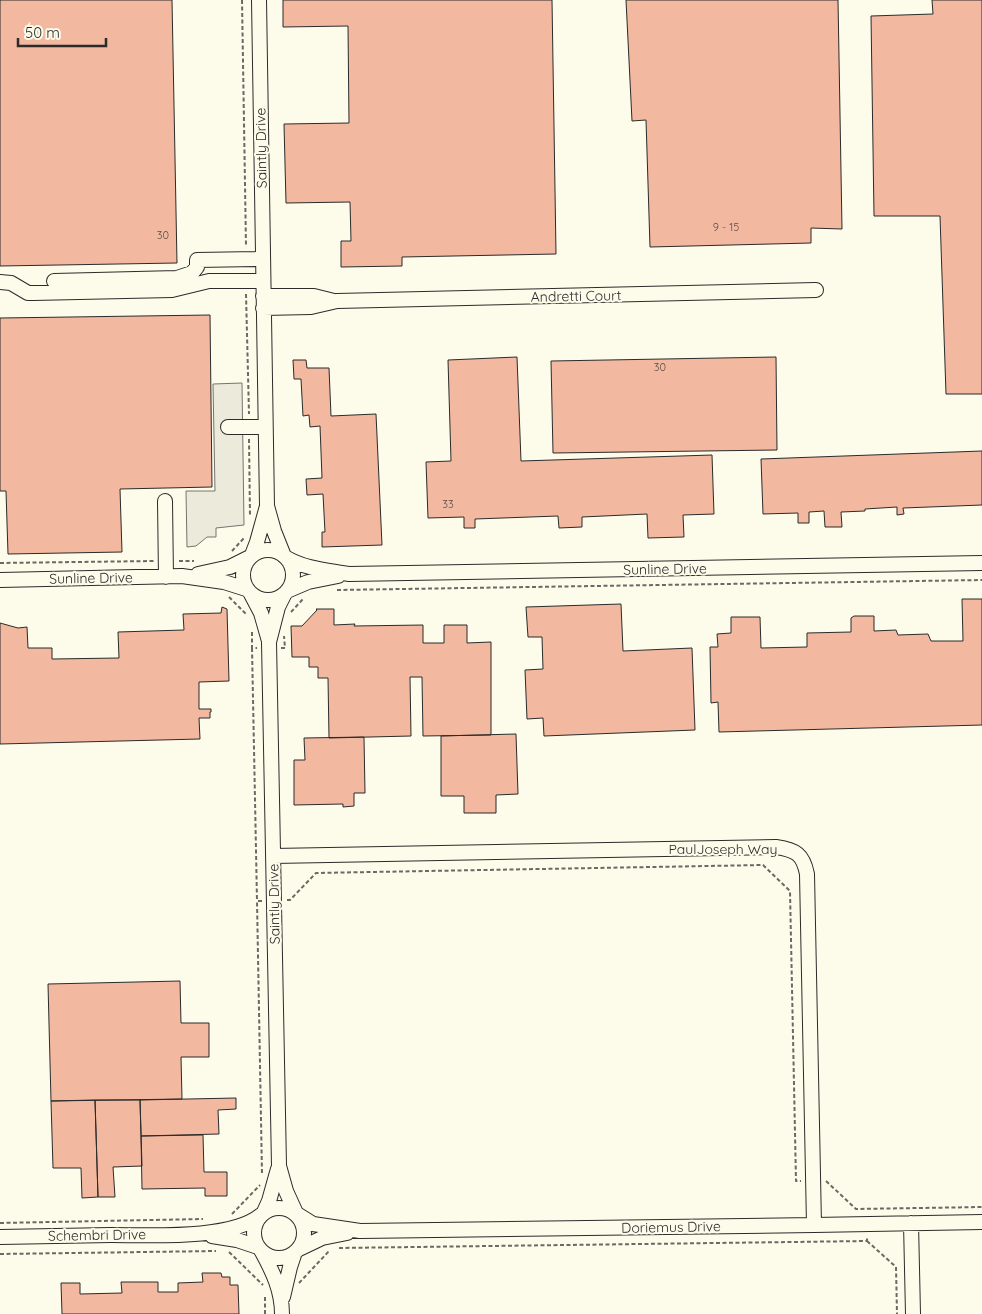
<svg xmlns="http://www.w3.org/2000/svg" width="982" height="1314" viewBox="0 0 982 1314" font-family="Quicksand,sans-serif">
<style>
.parking{fill:#eceadb;stroke:#74746e}
.building{fill:#f2b8a0;stroke:#2b2b2b}
.lines{fill:none;stroke-linecap:round;stroke-linejoin:round}
.minor-casing{stroke:#2b2b2b;stroke-width:16}
.path{stroke:#6a6964;stroke-width:2;stroke-dasharray:4 2.5;stroke-linecap:butt}
.minor{stroke:#fdfbea;stroke-width:14}
.labels{text-anchor:middle;stroke-width:4;stroke-linejoin:round;paint-order:stroke}
.number-label{font-size:11px;fill:#5d4e48}
.street-label{font-size:14px;fill:#2b2b2b;stroke:#fdfbea}
</style>
<rect width="100%" height="100%" fill="#fdfbea"/>
<path class="parking" d="M242 383 244 525 216 528V537H207L196 546 187 547 186 491H215L213 384Z"/>
<path class="building" d="M0 0H172L177 263 0 266Z
M283 0H552L556 254 402 257V266L341 267V241H351L350 202 286 203 284 124 349 123 348 26 283 27Z
M626 0H838L842 229 811 228V243L650 247 646 120 632 121Z
M932 0H982V394H946L940 216H874L871 16 933 14Z
M210 315 212 487 120 489 122 552 8 554 6 491H0V318Z
M517 357 521 461 712 455 714 514 683 515 684 537 648 538 647 514 582 517V527L559 528 558 516 475 519V528H464V517L428 518 426 462 451 461 448 360Z
M776 357 777 450 553 453 551 361Z
M293 360H306L307 368H329L331 416 376 414 382 545 322 547V532H325L323 494 307 495 306 479 322 478 320 426 310 427 309 415 303 416 301 379H294Z
M982 451V505L903 508 904 514 897 515V507L865 509V511L841 512 842 527H825L824 511 809 512V523H798V513L763 514 761 459Z
M962 599H982V725L719 732 718 702 711 703 710 647H718L717 634 731 633V617H760L761 648 807 647V633L851 632V618L854 616H874V631L896 630 898 635 928 634 931 641H963Z
M621 604 623 651 692 648 695 730 544 736 543 718 527 719 525 670 543 669 542 637H528L526 607Z
M222 607 227 609 229 681 199 682V709H211V712H210V718H199L200 739 0 744V623L18 628 27 627 28 648H52V659L119 658 118 632 184 630 183 614 221 613Z
M316 609H334V625L355 624 354 626 423 625V643H444V625H467V643L491 642V735L423 736 422 677H410L411 736 329 738 328 678H318V667H309V657H292L291 626H302L317 610Z
M516 734 518 794 496 795V813H464V796H441V736Z
M364 737 365 793H354V806L343 807V804L294 805V760H305L304 738Z
M180 981 181 1023H209V1057H181L182 1099 51 1101 48 984Z
M236 1098V1109L218 1110 219 1134 141 1136 140 1100Z
M95 1100 98 1197 82 1198 81 1168H53L51 1101Z
M95 1100H140L142 1166 113 1167 115 1197H98Z
M203 1135 204 1172H227V1196H205V1188L142 1189 141 1136Z
M202 1273H221L222 1277H230V1285H238L239 1314H62L61 1283H80V1294L122 1293 121 1282H158V1292H178V1283L203 1282Z"/>
<g class="lines">
<defs>
<path id="minor" d="M54 281 177 278 192 273 197 267V260L262 259
M0 282 11 283 28 293H33L172 290 209 281H262
M263 296H314L334 301
M263 308 311 307 337 301 816 290
M228 427H265
M165 501 166 577
M267 506 274 531 284 556
M243 575a25 25 0 1 1 50 0a25 25 0 1 1-50 0Z
M252 555 257 542 267 506 259 0
M285 557C305 569 326 570 349 574L982 563
M198 574 230 567 250 557
M0 580 182 576 224 582 246 589
M287 591 308 582 338 576
M251 594 261 613 269 641
M284 595 278 607 269 642 279 1166 286 1191 296 1213
M273 856 776 847C796 850 803 854 807 874L814 1225
M254 1233a25 25 0 1 1 50 0a25 25 0 1 1-50 0Z
M264 1212 269 1201 278 1169
M297 1214 313 1224 360 1231 814 1225 982 1222
M911 1223 913 1314
M212 1236 237 1240 258 1247
M0 1237C37 1236 74 1236 111 1235 151 1235 231 1240 261 1215
M299 1249 322 1238 347 1233
M262 1252C273 1272 282 1291 282 1314
M283 1297 290 1267 295 1252"/>
</defs>
<use href="#minor" class="minor-casing"/>
<path class="path" d="M242 0 246 246
M246 294 249 414
M249 439 250 516
M232 551 244 538
M179 561H194
M0 563 154 561
M337 590 982 580
M229 597 247 615
M291 612 303 599
M252 632V648H257
M252 648 257 901
M281 648H285L284 636
M287 900H290L316 873 763 865 790 891 796 1181H801
M262 901H257L262 1174
M826 1181 856 1209 982 1207
M232 1214 260 1185
M0 1223 203 1219
M867 1241 896 1267 897 1314
M339 1248 867 1241V1236
M229 1252 263 1285
M0 1254 216 1251
M299 1283 330 1250
M265 1297V1314"/>
<use href="#minor" class="minor"/>
</g>
<g class="labels">
<g class="number-label">
<text x="726" y="231">9 - 15</text>
<text x="163" y="239">30</text>
<text x="660" y="371">30</text>
<text x="448" y="508">33</text>
</g>
<g class="street-label">
<text transform="translate(261 148) rotate(-91)" y="5">Saintly Drive</text>
<text transform="translate(576 296) rotate(-1)" y="5">Andretti Court</text>
<text transform="translate(665 569) rotate(-1)" y="5">Sunline Drive</text>
<text transform="translate(91 578) rotate(-1)" y="5">Sunline Drive</text>
<text x="723" y="854">PaulJoseph Way</text>
<text transform="translate(274 904) rotate(-91)" y="5">Saintly Drive</text>
<text transform="translate(671 1227) rotate(-1)" y="5">Doriemus Drive</text>
<text transform="translate(97 1235) rotate(-1)" y="5">Schembri Drive</text>
</g>
</g>
<path d="M18 38v8h88v-8" fill="none" stroke="#2b2b2b" stroke-width="2.5"/>
<text x="25" y="38" font-size="15" fill="#2b2b2b" stroke="#fdfbea" stroke-width="4" paint-order="stroke">50 m</text>
</svg>
